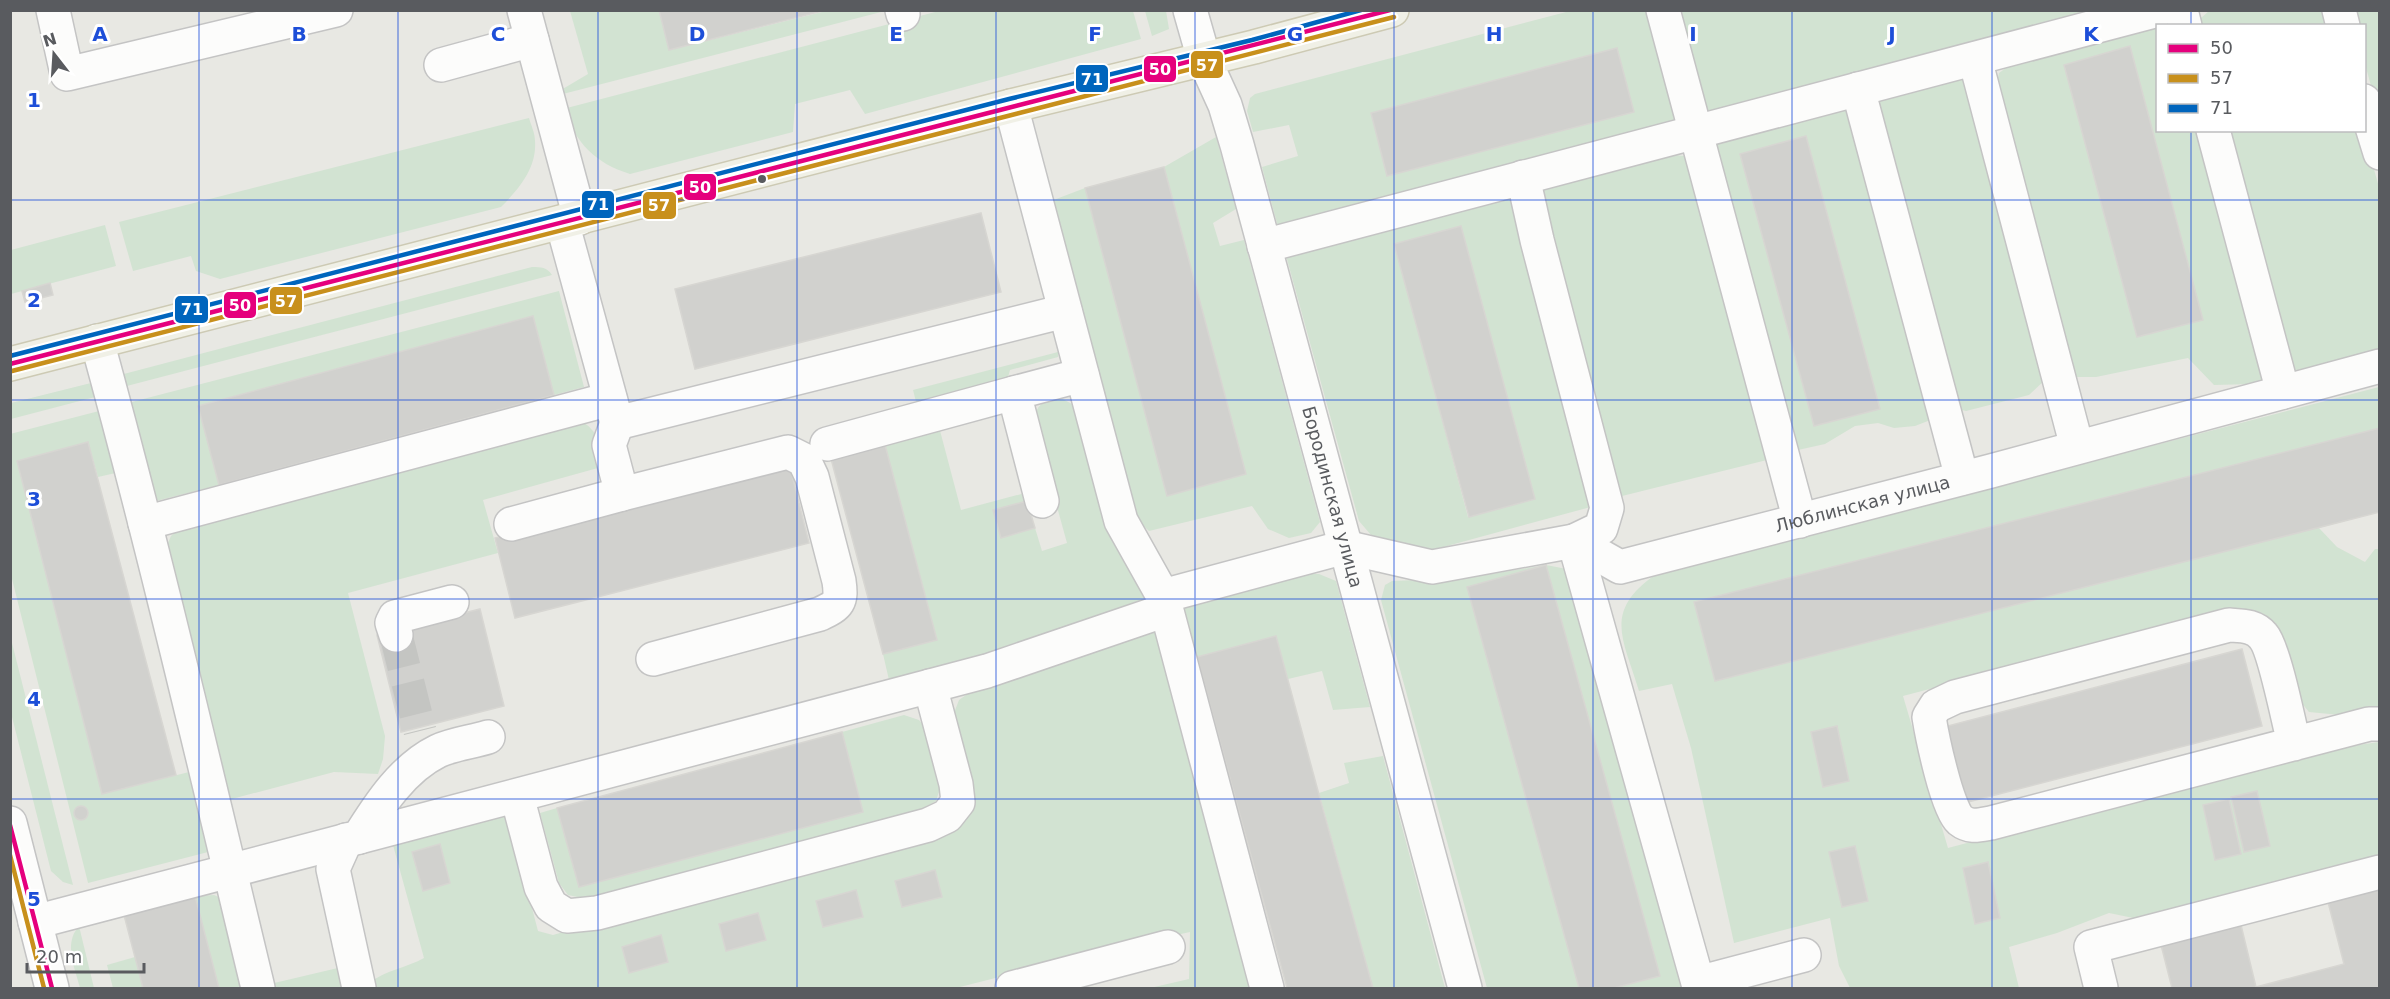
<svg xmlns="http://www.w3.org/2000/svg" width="2390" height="999" viewBox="0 0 2390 999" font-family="'DejaVu Sans',sans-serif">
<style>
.green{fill:#d2e3d2;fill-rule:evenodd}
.building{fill:#d1d1ce;stroke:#d7d6d2;stroke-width:1.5}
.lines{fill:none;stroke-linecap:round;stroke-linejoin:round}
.minor-tunnel{stroke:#c4c5c2;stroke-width:33;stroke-dasharray:33 16;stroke-linecap:butt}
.minor-casing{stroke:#c4c4c4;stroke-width:36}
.major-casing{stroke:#cdcab4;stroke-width:36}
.minor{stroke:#fcfcfb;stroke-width:33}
.major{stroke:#f0f0e6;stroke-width:33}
.bus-1-casing{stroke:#fff;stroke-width:9}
.bus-2-casing{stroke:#fff;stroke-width:9}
.bus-3-casing{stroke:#fff;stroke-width:9}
.bus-1{stroke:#e5007d;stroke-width:4.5}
.bus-2{stroke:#c8901c;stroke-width:4.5}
.bus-3{stroke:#0065bd;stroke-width:4.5}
.grid{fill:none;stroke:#1d4ed8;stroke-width:1.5;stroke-opacity:0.55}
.bus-dot{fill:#595b5f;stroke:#fff;stroke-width:2}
.labels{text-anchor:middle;stroke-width:6;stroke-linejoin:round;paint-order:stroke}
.street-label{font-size:18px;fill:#595b5f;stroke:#fff}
.grid-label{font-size:20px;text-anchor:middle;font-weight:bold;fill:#1d4ed8;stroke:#fff;stroke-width:6;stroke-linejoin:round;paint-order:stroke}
.line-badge{stroke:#fff;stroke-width:2}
.badge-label{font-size:16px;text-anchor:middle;font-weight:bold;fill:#fff}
</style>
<rect width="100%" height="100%" fill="#e8e8e3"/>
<path class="green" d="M1649 10 1679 126 1279 231 1262 167 1298 156 1289 125 1253 132 1247 111 1250 98 1255 94 1570 11ZM1617 48 1634 112 1387 176 1371 113Z
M2329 10 2333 25 2194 24 2209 11Z
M570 11H659L670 50 826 11H885L559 95 561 90 588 74Z
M939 11H1133L1141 39 865 114 850 90 795 104 793 132 630 174C595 163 577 144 563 109Z
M1145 11H1166L1169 29 1152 36Z
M1676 11H2121L1704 118Z
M2349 11H2379V115L2365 64 2364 26 2353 25Z
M2157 22 2168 25 2158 26V130L2363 131 2379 187V350L2253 384 2214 385 2188 358 2096 377H2075L1996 86 1999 73 2010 65Z
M1966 77 2047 378 2029 395 1966 411 1954 408 1871 96Z
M1852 101 1933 419 1915 426 1894 428 1878 423 1855 426 1825 444 1789 452 1711 142ZM1806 136 1880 409 1814 426 1740 154Z
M529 118C531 125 535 133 535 141 537 168 519 189 501 207L220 279 196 271 191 256 133 271 119 222Z
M1216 137 1236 209 1213 223 1220 246 1244 240 1320 522 1311 533 1289 538 1268 529 1252 506 1149 531 1136 519 1051 201 1085 188 1167 495 1246 474 1164 167Z
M1657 153 1684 156 1694 165 1771 459 1614 498 1598 505 1436 549 1411 551 1371 535 1359 521 1285 252ZM1395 244 1534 499 1468 517Z
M105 225 116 266 11 294V250Z
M532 267C541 267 547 267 552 275L123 387 120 375Z
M559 291 584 387 554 395 532 316 198 406 219 485 156 501 128 403Z
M1058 352V357L1010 370 1005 388 918 410 913 390Z
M95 382 99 396 11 419V403Z
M2379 387V512L2319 528 2337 547 2365 562 2375 549H2379V709L2340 715 2309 712 2226 611 1903 696 1948 848 2311 752 2379 742V864L2143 920 2109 913 2057 933 2009 947 2019 988H1850L1839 966 1830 918 1734 943 1691 748 1672 684 1639 691C1624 640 1602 612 1655 575Z
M1057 396 1072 404 1078 411 1146 590 1147 603 1027 644 889 680 883 654 937 639 884 441 938 423 961 510 1025 493 1027 501 993 510 1001 537 1035 528 1042 551 1067 543 1033 420C1036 406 1044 400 1057 396Z
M103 410 120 472 98 477 88 442 102 794 193 771 212 851 88 883 11 575 10 434Z
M580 421C599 429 600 448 605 466L483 500 498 553 348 593 385 736 383 759 378 774 334 772 228 800 167 545 171 536 179 529Z
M1546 565 1468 587 1579 988H1487L1381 600 1385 585 1392 581 1468 578 1546 565 1572 570 1687 988H1614L1660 976Z
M1304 574H1319L1336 581 1370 707 1333 710 1322 671 1288 679 1276 636 1197 657 1178 609Z
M1154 630 1161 636 1256 988H1150L1189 979 1190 932 1085 955 956 988H371L370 983C385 970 406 968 424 958L393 845 497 810 508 817 538 931 553 935 948 824 954 713 959 700 973 690 1024 677 1135 634Z
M11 639 73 885 63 882 51 871 11 713Z
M904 715 919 720 932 736 943 779 936 801 917 812 587 899 568 895 559 883 540 813 557 808 579 887 863 812 842 732Z
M1383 756 1445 988H1373L1319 793 1349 783 1344 763Z
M214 895 223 899 245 988H219L195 896Z
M124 915 143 988H113L107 965 135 957Z
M79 926 94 988H80C75 968 63 944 79 926Z
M342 967 347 988H271L270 984Z"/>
<path class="building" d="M659 10H826L669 50Z
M2130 46 2203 320 2137 337 2064 65Z
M1617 48 1634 112 1387 176 1371 113Z
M1806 136 1880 409 1814 426 1740 154Z
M1164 167 1246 474 1167 496 1085 188Z
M981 213 1001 292 695 369 675 289Z
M1461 226 1535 499 1469 517 1394 244Z
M50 283 53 295 25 302 22 291Z
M533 316 554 395 219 485 198 406Z
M2380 428V512L1715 681 1694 602Z
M884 441 937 640 883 654 830 455Z
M88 442 176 775 102 794 17 461Z
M789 463 809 543 515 618 495 538Z
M1027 501 1035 528 1001 538 993 510Z
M1546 565 1660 976 1614 988H1579L1467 587Z
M480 609 504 706 401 732 377 635Z
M1276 636 1324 813 1373 988H1287L1197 657Z
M2242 649 2262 726 1964 803 1944 727Z
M1837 726 1849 781 1823 787 1811 732Z
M842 732 863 812 579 887 557 808Z
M2257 791 2270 846 2244 852 2231 797Z
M2229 799 2241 854 2215 860 2203 805Z
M74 813a7 7 0 1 1 14 0a7 7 0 1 1-14 0Z
M440 844 450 883 423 891 412 852Z
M1855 846 1868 901 1842 907 1829 852Z
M1988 862 2000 918 1975 924 1963 868Z
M935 870 942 897 902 907 895 881Z
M2380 889V988H2172L2160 941 2240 921 2256 987 2344 964 2328 902Z
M856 890 863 917 823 927 816 901Z
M195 896 219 988H143L124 915Z
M758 913 766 940 726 951 719 924Z
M661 935 668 962 629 973 622 947Z"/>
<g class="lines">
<path class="minor-tunnel" d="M396 635 420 731"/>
<defs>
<g id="minor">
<path d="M53 10 67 74 336 10"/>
<path d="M524 10 580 218"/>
<path d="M902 10 903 14"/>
<path id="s1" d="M1190 10 1204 59 1225 105 1237 145 1465 988"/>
<path d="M1663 10 1800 521"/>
<path d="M2181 10 2185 26"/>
<path d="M2339 10 2343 26"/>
<path d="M1975 59 2077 447"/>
<path d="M441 65 532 40"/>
<path d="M1858 89 1962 478"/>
<path d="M2364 101 2380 153"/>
<path d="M1011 106 1121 521 1163 596"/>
<path d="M2213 130 2283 392"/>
<path d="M1523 177 1537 240 1607 508 1601 528 1574 541 1698 983 1804 955"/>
<path d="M562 222 617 423 1065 311"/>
<path d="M1264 246 2158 10"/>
<path d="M97 341C156 556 206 772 258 988"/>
<path d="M617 423 609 445 622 494 788 452 804 460 812 477 839 581C842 602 839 605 820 614L653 659"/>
<path d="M827 444 1014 393"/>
<path d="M1042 501 1014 393 1082 375"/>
<path d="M145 523 610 399"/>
<path d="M511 524 622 494"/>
<path d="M396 635 392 623 395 617 452 602"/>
<path d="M2294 744C2289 723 2274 648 2263 636 2254 625 2241 626 2229 625L1955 697 1936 706 1929 717C1932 736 1947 809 1960 820 1970 828 1979 825 1991 823L2369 724H2380"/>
<path d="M517 796 541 887 551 906 567 916 597 913 928 825 947 816 958 802 956 784 930 686"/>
<path d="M10 823 52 988"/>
<path d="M359 837 987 671 1166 610"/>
<path d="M346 840 333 869 359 988"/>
<path d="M35 922 359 837C379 805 403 768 438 751 453 744 472 742 488 737"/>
<path d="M1012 988 1168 947"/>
<path id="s2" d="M1267 988 1163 596 1345 547 1432 567 1574 541 1620 567 1991 471 2380 366"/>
<path d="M2101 988 2091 947 2380 872"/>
</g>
<path id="major" d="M10 364 1011 106 1254 47 1392 10"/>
</defs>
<use href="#minor" class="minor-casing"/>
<use href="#major" class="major-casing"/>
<use href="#minor" class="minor"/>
<use href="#major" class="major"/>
<defs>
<path id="bus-1" d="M10 364 1390 10
M10 825 52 988"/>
<path id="bus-2" d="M12 371 1394 17
M10 855 44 988"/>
<path id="bus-3" d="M10 356 1009 99 1252 40 1361 10"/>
</defs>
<use href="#bus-1" class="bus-1-casing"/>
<use href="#bus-2" class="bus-2-casing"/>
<use href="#bus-3" class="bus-3-casing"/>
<use href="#bus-1" class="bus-1"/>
<use href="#bus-2" class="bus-2"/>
<use href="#bus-3" class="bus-3"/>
</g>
<path class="grid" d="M199 10V988M398 10V988M598 10V988M797 10V988M996 10V988M1195 10V988M1394 10V988M1593 10V988M1792 10V988M1992 10V988M2191 10V26M2191 130V988M10 200H2380M10 400H2380M10 599H2380M10 799H2380"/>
<circle class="bus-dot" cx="762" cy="179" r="5"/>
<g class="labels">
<g class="street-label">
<text dy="6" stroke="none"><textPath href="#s1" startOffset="508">Бородинская улица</textPath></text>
<text dy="6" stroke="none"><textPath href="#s2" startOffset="1131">Люблинская улица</textPath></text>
</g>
</g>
<g class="grid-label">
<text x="100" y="41">A</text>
<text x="299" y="41">B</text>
<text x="498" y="41">C</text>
<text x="697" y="41">D</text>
<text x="896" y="41">E</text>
<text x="1095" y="41">F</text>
<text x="1295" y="41">G</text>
<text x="1494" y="41">H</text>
<text x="1693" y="41">I</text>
<text x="1892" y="41">J</text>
<text x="2091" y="41">K</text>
<text x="34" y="107">1</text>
<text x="34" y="307">2</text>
<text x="34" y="506">3</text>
<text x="34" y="706">4</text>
<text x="34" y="906">5</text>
</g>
<g class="line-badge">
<rect x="1190" y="50" width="34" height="29" rx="6" fill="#c8901c"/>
<rect x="1143" y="55" width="34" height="28" rx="6" fill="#e5007d"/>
<rect x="1075" y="64" width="34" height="29" rx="6" fill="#0065bd"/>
<rect x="683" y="173" width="34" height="28" rx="6" fill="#e5007d"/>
<rect x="581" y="190" width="34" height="29" rx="6" fill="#0065bd"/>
<rect x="642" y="191" width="35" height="29" rx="6" fill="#c8901c"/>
<rect x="269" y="286" width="34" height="29" rx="6" fill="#c8901c"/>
<rect x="223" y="291" width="34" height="28" rx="6" fill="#e5007d"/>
<rect x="174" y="295" width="35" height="29" rx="6" fill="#0065bd"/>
</g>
<g class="badge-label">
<text x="1207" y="71">57</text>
<text x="1160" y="75">50</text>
<text x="1092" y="85">71</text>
<text x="700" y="193">50</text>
<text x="598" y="210">71</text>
<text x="659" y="211">57</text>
<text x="286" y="307">57</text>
<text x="240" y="311">50</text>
<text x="192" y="315">71</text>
</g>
<rect width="2390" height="999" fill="none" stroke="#595b5f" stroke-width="24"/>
<rect x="2156" y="24" width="210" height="108" fill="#ffffff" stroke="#bdbdbf" stroke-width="1.5"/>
<rect x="2168" y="44" width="30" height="9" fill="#e5007d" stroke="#bdbdbf" stroke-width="1.5"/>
<text x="2210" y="54" font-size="18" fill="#595b5f">50</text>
<rect x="2168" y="74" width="30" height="9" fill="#c8901c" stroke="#bdbdbf" stroke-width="1.5"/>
<text x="2210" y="84" font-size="18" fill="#595b5f">57</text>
<rect x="2168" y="104" width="30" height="9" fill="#0065bd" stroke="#bdbdbf" stroke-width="1.5"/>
<text x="2210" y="114" font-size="18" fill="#595b5f">71</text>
<g transform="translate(54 54) rotate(343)" stroke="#ffffff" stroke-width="4.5" paint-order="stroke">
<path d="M0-4.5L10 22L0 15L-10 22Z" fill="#595b5f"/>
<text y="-9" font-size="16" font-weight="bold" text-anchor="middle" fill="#595b5f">N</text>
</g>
<path d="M27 963v9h117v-9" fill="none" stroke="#595b5f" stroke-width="3"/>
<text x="36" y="963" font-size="18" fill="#595b5f" stroke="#ffffff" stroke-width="4.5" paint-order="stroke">20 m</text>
</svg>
